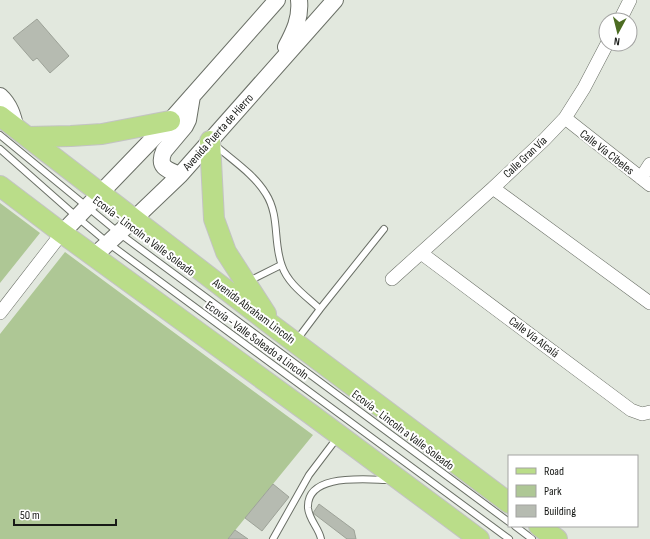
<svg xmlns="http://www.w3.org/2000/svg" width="650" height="539" viewBox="0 0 650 539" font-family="'Sofia Sans Condensed',sans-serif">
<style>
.green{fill:#aec795}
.building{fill:#b6bbb1;stroke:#9da298}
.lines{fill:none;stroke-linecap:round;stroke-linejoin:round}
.service-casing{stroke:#6a6f66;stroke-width:8}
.minor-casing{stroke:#6a6f66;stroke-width:14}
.tertiary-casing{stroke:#6a6f66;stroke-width:18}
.primary-casing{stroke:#c3c3c3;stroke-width:22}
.service{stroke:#fff;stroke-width:6}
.minor{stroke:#fff;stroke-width:13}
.tertiary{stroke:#fff;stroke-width:16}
.primary{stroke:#badd89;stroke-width:20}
.labels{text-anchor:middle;stroke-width:4;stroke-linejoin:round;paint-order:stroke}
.street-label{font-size:12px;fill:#181a17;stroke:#fff}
</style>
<rect width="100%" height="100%" fill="#e2e8de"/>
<path class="green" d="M0 203 40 233 0 283Z
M65 252 313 435 228 539H0V334Z"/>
<path class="building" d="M37 19 69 56 50 73 37 58 33 61 13 38Z
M273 484 289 497 262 531 245 518Z
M319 504 354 530 356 539H347L313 513Z
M235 530 248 539H228Z"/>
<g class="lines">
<defs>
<path id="service" d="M0 135 119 233 509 522
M215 145C232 160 254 174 266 194 280 216 273 243 282 266 288 284 306 296 320 309L296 341
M0 149 77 217 108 243 509 539
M249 281 281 265
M320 309 384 229
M515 526 532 539
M273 539 309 475 337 438
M321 539C319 528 309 520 308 508 306 472 367 480 390 480"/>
<path id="minor" d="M620 20 630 0
M565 118 650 185
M641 178 650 164
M493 188 650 303
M421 253 631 410 642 414 650 412
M392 279 493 188 544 140 565 118 584 88 607 44
M0 313 62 233"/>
<path id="tertiary" d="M286 47C294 32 301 18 299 0
M0 96C10 105 13 116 16 129
M180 175C167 170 157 167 164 151L185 126 188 120 192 96
M62 233 170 121 277 0
M94 256 134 219 180 175 335 0"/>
<path id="primary" d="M0 116 273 326 509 503
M28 137 71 136 102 134 170 121
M210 141 214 219 226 252 266 314
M0 186 62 233 312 415 479 539
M539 526 557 539"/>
</defs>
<use href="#service" class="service-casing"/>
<use href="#minor" class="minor-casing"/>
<use href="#tertiary" class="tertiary-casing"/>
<use href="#primary" class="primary-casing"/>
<use href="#service" class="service"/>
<use href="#minor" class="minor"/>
<use href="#tertiary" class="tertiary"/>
<use href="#primary" class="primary"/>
</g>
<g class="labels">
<g class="street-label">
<text transform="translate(218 132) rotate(-48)" y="4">Avenida Puerta de Hierro</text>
<text transform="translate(607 152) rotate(38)" y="4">Calle Vía Cibeles</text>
<text transform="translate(525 157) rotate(-43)" y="4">Calle Gran Vía</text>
<text transform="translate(144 236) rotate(37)" y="4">Ecovía - Lincoln a Valle Soleado</text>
<text transform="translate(254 311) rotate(37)" y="4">Avenida Abraham Lincoln</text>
<text transform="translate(534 337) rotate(37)" y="4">Calle Vía Alcalá</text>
<text transform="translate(257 340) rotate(36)" y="4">Ecovía - Valle Soleado a Lincoln</text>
<text transform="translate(403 430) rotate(37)" y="4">Ecovía - Lincoln a Valle Soleado</text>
</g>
</g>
<rect x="508" y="455" width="130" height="72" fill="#ffffff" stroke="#a3a3a2"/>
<rect x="516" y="468" width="20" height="6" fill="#badd89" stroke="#a3a3a2"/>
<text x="544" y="475" font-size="12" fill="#181a17">Road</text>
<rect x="516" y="485" width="20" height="12" fill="#aec795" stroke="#a3a3a2"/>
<text x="544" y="495" font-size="12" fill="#181a17">Park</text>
<rect x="516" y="505" width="20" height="12" fill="#b6bbb1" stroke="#a3a3a2"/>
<text x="544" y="515" font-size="12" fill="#181a17">Building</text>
<g transform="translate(618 32) rotate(187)"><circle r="19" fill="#ffffff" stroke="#a3a3a2"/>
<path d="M0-3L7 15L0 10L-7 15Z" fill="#4c6c22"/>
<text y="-6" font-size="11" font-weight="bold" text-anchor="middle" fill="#181a17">N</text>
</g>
<path d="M14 519v6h102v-6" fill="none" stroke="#181a17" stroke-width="2"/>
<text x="20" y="519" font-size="12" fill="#181a17" stroke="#ffffff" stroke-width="3" paint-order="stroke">50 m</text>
</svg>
